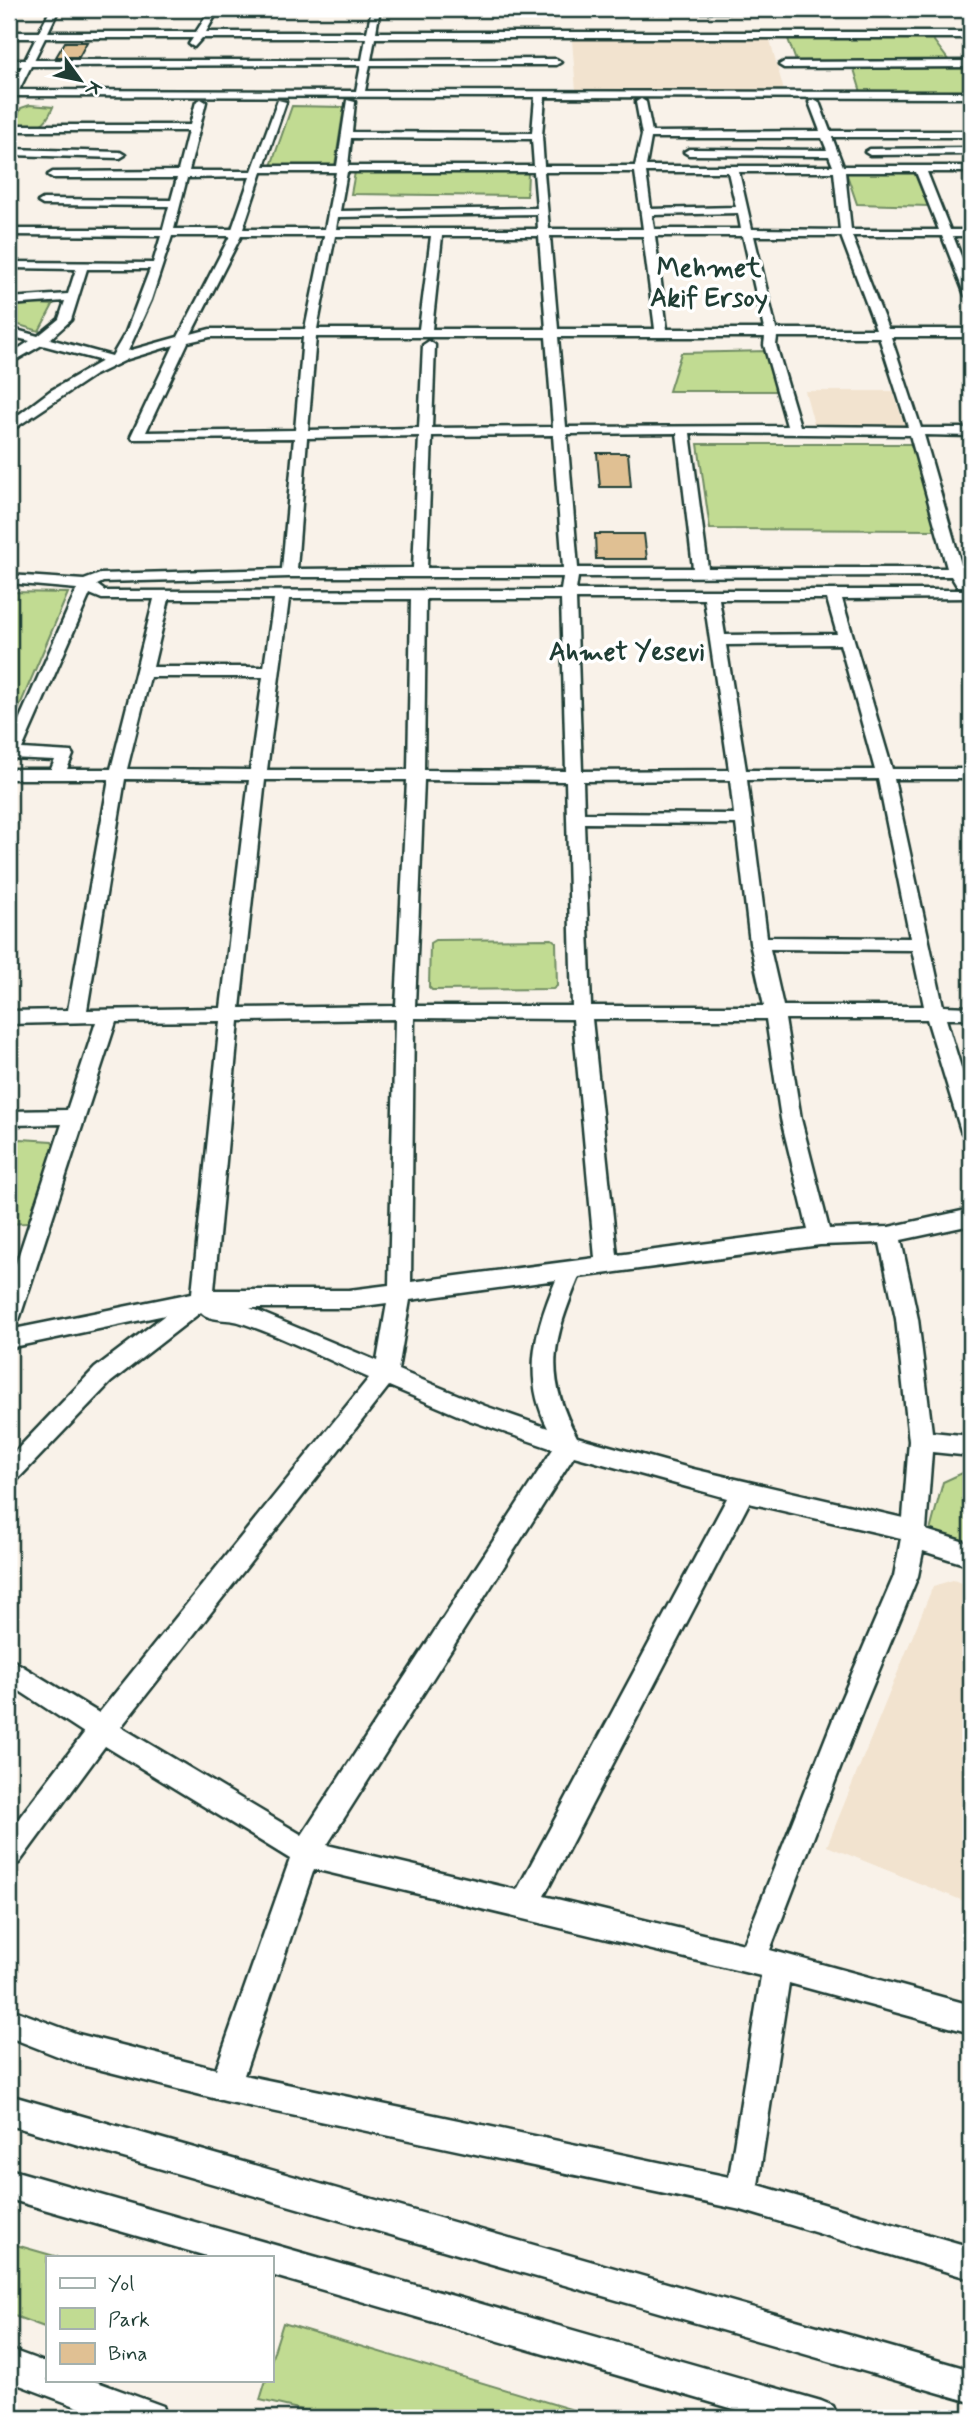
<svg xmlns="http://www.w3.org/2000/svg" width="980" height="2427" viewBox="0 0 980 2427" font-family="Mynerve,sans-serif">
<style>
.built{fill:#f2e3cf}
.green{fill:#c1db92;stroke:#708c63;stroke-width:2}
.building{fill:#e0c093;stroke:#1f3d34;stroke-width:2}
.lines{fill:none;stroke-linecap:round;stroke-linejoin:round}
.minor-casing{stroke:#1f3d34;stroke-width:5}
.minor{fill:#fff;fill-rule:evenodd}
.labels{text-anchor:middle;stroke-width:7;stroke-linejoin:round;paint-order:stroke}
.far-district-label{font-size:26px;font-weight:bold;fill:#1f3d34;stroke:#fff}
</style>
<rect width="100%" height="100%" fill="#f9f2e9"/>
<filter id="ink" filterUnits="userSpaceOnUse"><feTurbulence type="fractalNoise" baseFrequency=".0143" numOctaves="2"/><feDisplacementMap in="SourceGraphic" scale="14" xChannelSelector="R" yChannelSelector="G"/><feConvolveMatrix kernelMatrix="1 2 1 2 8 2 1 2 1" color-interpolation-filters="sRGB"/></filter>
<g filter="url(#ink)">
<path class="built" d="M572 40H770L784 91H576Z
M805 391H893L905 427 815 428Z
M953 1580 971 1586V1904L827 1846 933 1586Z"/>
<path class="green" d="M931 37 949 61H796L788 39Z
M971 68V92H861L854 69Z
M30 105 53 107C45 128 36 129 14 124L21 108Z
M292 106 344 107 335 165 271 166Z
M355 172 528 173 527 196 351 194Z
M846 172H914L928 206 857 204Z
M36 304 53 305 39 331 9 322V307Z
M767 351 777 391H669L681 353Z
M698 444H912L938 530 710 529Z
M9 592 68 593 9 731Z
M552 939 556 942 557 986 553 989 432 990 429 987 430 943 435 940Z
M21 1139 52 1141 54 1145 33 1218 26 1223 9 1224V1155L12 1145Z
M971 1469V1543L930 1531 943 1482Z
M9 2243 58 2257H47V2328L9 2314Z
M283 2323 600 2418H336L260 2400 266 2380H271V2361Z"/>
<path class="building" d="M65 42H87L79 57H56Z
M597 453H628L631 487H600Z
M595 534H644L647 559H596Z"/>
<g class="lines">
<defs>
<path id="minor" d="M51 9H59L48 32H196L211 9H219L206 32H367L372 9H380L376 32H971V38H375L371 60 556 59 561 62 556 65H370L365 91 971 92V98L545 97 542 136 544 166H635L642 135 636 102 641 99 646 102 652 132 820 131 809 102 814 99 819 102 830 131H971V137H832L843 166H971V172H927L950 230H971V236H953L971 281V298L965 295 942 236H852L888 329H971V337H891L921 428H971V436L924 435 962 568H971V576H966L969 583 967 586H957L951 576 578 577 576 590H971V598L842 599 892 769H971V779H894L943 1006 971 1007V1019H946L971 1100V1138L964 1136 961 1131 927 1019H785L801 1119 829 1229 889 1227 971 1209V1225L901 1240 918 1319 932 1432 971 1436V1456L932 1452 926 1530 971 1544V1566L923 1551 918 1576 865 1704 770 1950 971 2005V2033L789 1983 758 2185 971 2247V2279L741 2210 225 2101 78 2064 9 2037V2008L78 2034 216 2069 290 1859 105 1746 19 1863 9 1866V1831L84 1733 9 1684V1658L99 1713 369 1378C327 1359 286 1338 242 1323 230 1318 210 1322 201 1312L111 1382 17 1480 9 1483V1458L95 1368 165 1315 9 1348V1330L192 1293 220 1021 116 1022 20 1317 17 1323 9 1326V1285L62 1124 9 1125V1111L67 1110 96 1022 9 1024V1011L68 1010 109 779H9V769H51L55 760 9 758V743L77 589 9 583V575L84 580 100 574 282 569 294 438 133 439 131 436 174 345 128 359 93 376 9 432V422L50 391 102 361 42 345 9 364V355L30 341 9 336V328L38 336 59 319 65 301 9 305V298L68 294 76 269 9 268V262L153 263 161 236 9 235V229H163L169 206 43 205 38 202 43 199 171 200 177 178H53L48 175 53 172 178 171 188 131H9V125H190L196 102 201 99 206 102 189 171H252L278 100 286 102 264 166H337L347 100 355 102 352 132 532 133 535 97 9 96V90L22 66H9V60H25L36 38H9V32H39ZM45 38H193L189 44 194 47 202 38H366L362 60H34ZM361 65 356 91 19 90 31 66ZM351 138 532 139 534 166H348ZM651 138H822L827 150 689 149 684 152 689 155 829 156 833 166H646ZM262 172H336L325 229H243ZM347 172H534L537 208 340 211ZM544 172H635L643 229H549ZM646 172H728L736 207 651 209ZM739 172H834L840 230 752 229ZM845 172H916L939 230H851ZM250 177 232 229H174L187 178ZM738 213 741 229H654L652 215ZM537 214 538 229H336L338 217ZM172 236H230L178 337 128 351 151 300ZM241 236H324L305 329H210L191 334ZM335 236H431L419 329H317ZM442 236H539L546 329H432ZM550 236H643L655 329H558ZM655 236H743L764 329H667ZM754 236H841L876 329H776ZM87 269H150L126 332 112 356 50 339 71 320ZM210 337H303L295 430 146 432 188 342ZM316 337H546L553 427 432 428 435 345 429 341 423 345 419 428 308 430ZM558 337H765L764 345 787 426 566 427ZM777 337H879L908 427 800 426 776 345ZM677 433 693 568H578L567 434ZM690 433 910 435 947 568H708ZM553 435 563 568H427L432 436ZM419 436 413 568 297 569 307 438ZM289 577H563L561 590 105 591 97 585 103 582ZM90 594 102 599H154L111 769H67L73 755 71 752 22 749ZM169 599H274L264 667H153ZM289 599H411L408 770H267ZM426 599H561L566 771 424 770ZM576 599H704L729 770 582 771ZM719 599H827L837 634 725 635ZM840 644 875 770H746L726 645ZM150 677H263L250 770 127 769ZM125 779 249 780 221 1008 87 1010ZM878 779 910 938 767 937 747 780ZM265 780H407L396 1006 240 1008ZM424 780 566 781 572 1006H415ZM730 780 734 814 584 813 583 781ZM584 823 736 824 750 943 764 1006H591ZM770 949 912 950 924 1006H783ZM414 1018 573 1019 595 1258 411 1282ZM395 1019 389 1285 349 1290H214L239 1021ZM592 1019H766L781 1119 808 1230 617 1255ZM880 1243 896 1319 909 1441 903 1518 693 1469 577 1437C543 1375 553 1340 579 1277L820 1245ZM556 1280C535 1330 522 1377 548 1428L485 1406 398 1370 410 1300ZM387 1303 377 1361 250 1308H349ZM389 1386 469 1420 553 1449 302 1835 121 1727ZM574 1456 727 1498 517 1890 327 1845ZM749 1503 901 1538 894 1576 839 1704 744 1944 544 1896ZM314 1869 761 1976 729 2177 244 2075Z
M556 9H971V12H560Z
M971 61V67L784 68 779 65 784 62Z
M971 148V154L870 155 865 152 870 149Z
M9 149 120 152 125 155 120 158 9 155Z
M9 2095 971 2370V2402L9 2125Z
M9 2169 821 2401 833 2406 838 2418H765L271 2275V2257H210L9 2199Z
M9 2349 47 2363V2380H92L163 2406 167 2418H107L9 2381Z"/>
</defs>
<use href="#minor" class="minor-casing"/>
<use href="#minor" class="minor"/>
</g>
</g>
<g class="labels">
<g class="far-district-label">
<text x="709" y="276">Mehmet<tspan x="709" dy="30">Akif Ersoy</tspan></text>
<text x="627" y="660">Ahmet Yesevi</text>
</g>
</g>
<rect width="980" height="2427" fill="none" stroke="#fff" stroke-width="35"/>
<rect x="18" y="18" width="945" height="2392" fill="none" stroke="#1f3d34" stroke-width="2.5" filter="url(#ink)"/>
<rect x="46" y="2256" width="228" height="126" fill="#ffffff" stroke="#a5b1ae" stroke-width="2"/>
<rect x="60" y="2278" width="35" height="10" fill="#ffffff" stroke="#a5b1ae" stroke-width="2"/>
<text x="108" y="2290" font-size="21" fill="#1f3d34">Yol</text>
<rect x="60" y="2308" width="35" height="21" fill="#c1db92" stroke="#a5b1ae" stroke-width="2"/>
<text x="108" y="2326" font-size="21" fill="#1f3d34">Park</text>
<rect x="60" y="2343" width="35" height="21" fill="#e0c093" stroke="#a5b1ae" stroke-width="2"/>
<text x="108" y="2360" font-size="21" fill="#1f3d34">Bina</text>
<g transform="translate(80 80) rotate(123)" stroke="#ffffff" stroke-width="5" paint-order="stroke">
<path d="M0-5L12 26L0 18L-12 26Z" fill="#1f3d34"/>
<text y="-10" font-size="19" font-weight="bold" text-anchor="middle" fill="#1f3d34">K</text>
</g>
</svg>
